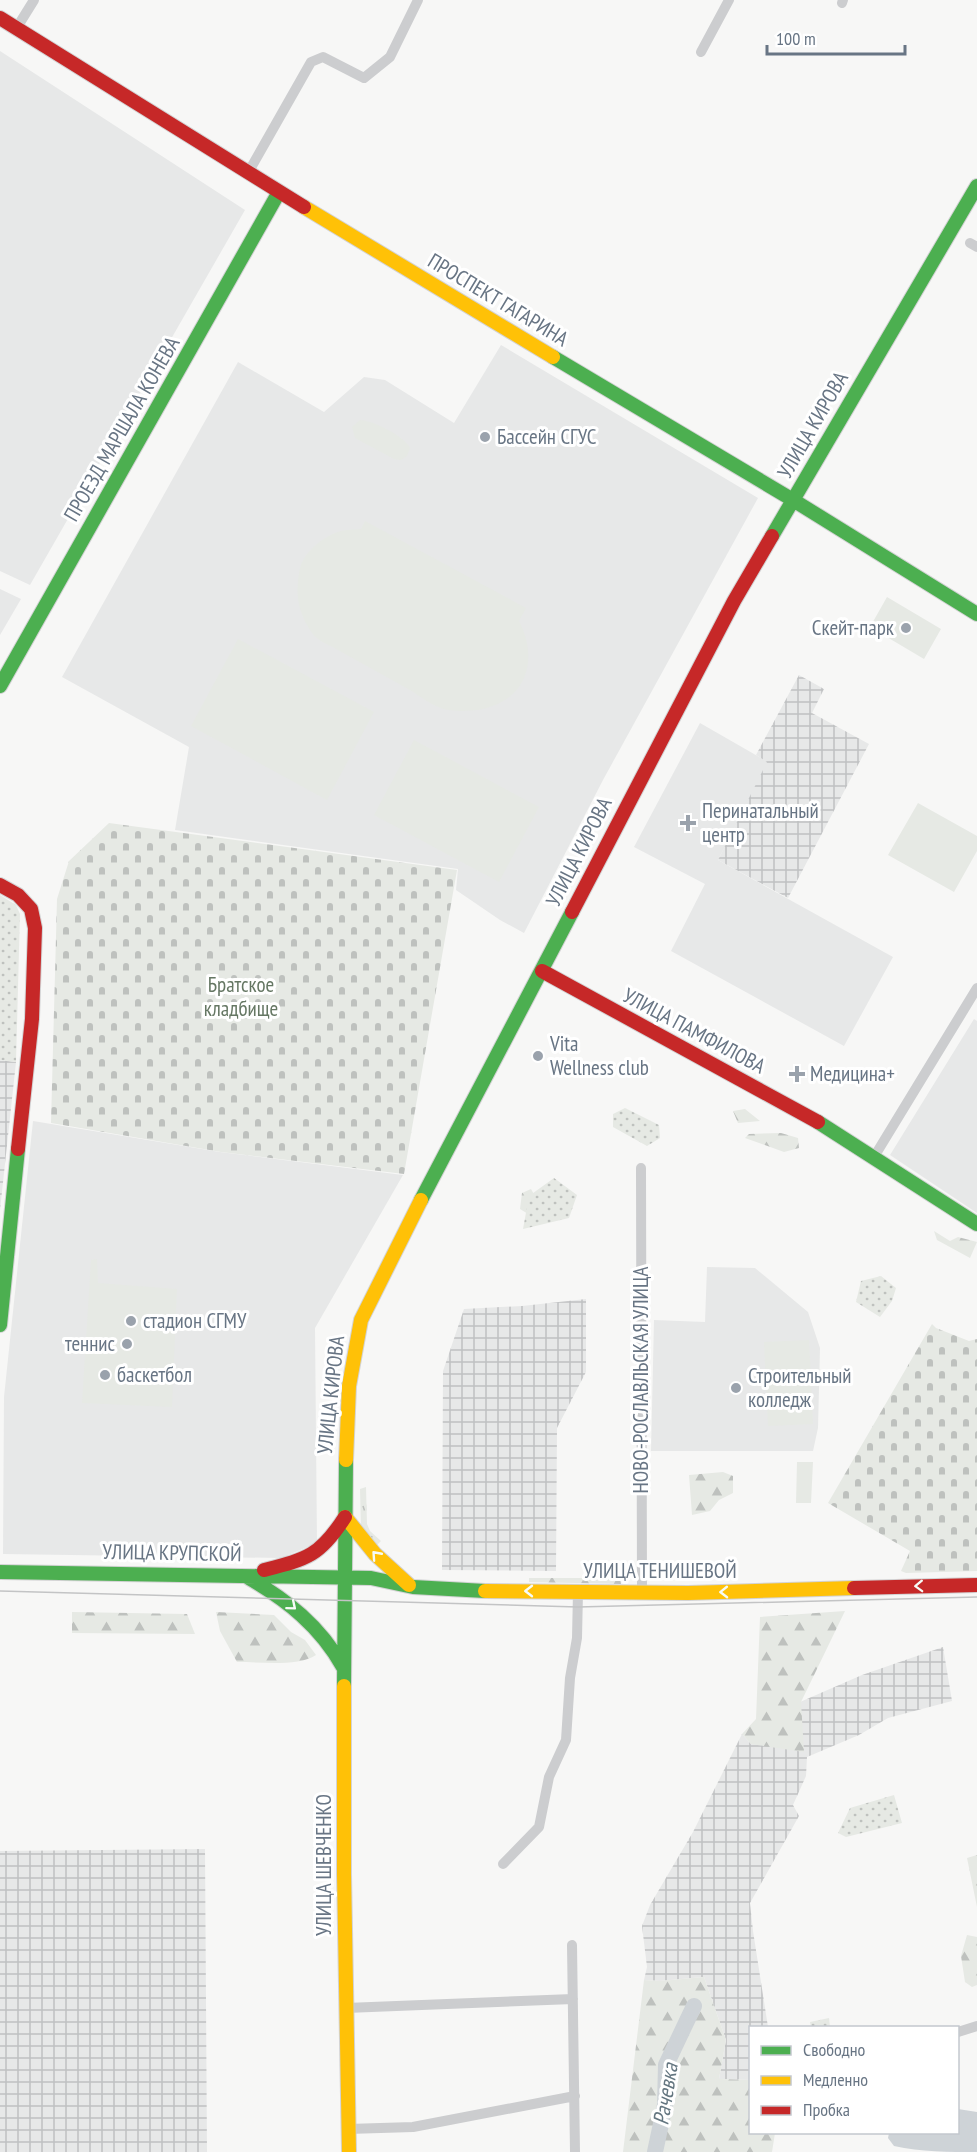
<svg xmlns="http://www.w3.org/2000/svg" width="977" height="2152" viewBox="0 0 977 2152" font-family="'PT Sans Narrow',sans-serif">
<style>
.built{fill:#e7e8e8}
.industrial{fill:url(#industrial-grid)}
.grass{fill:url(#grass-tufts)}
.forest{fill:url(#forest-firs)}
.cemetery{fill:url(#cemetery-stones)}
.park{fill:url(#park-dots)}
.pitch{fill:#e6e9e4}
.water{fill:#ced3d7}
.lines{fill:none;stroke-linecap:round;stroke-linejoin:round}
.river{stroke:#ced3d7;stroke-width:16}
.fast-casing{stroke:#d3d3d4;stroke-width:16}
.slow-casing{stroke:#d3d3d4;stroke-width:16}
.jam-casing{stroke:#d3d3d4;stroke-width:16}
.street{stroke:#cccdcf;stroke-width:10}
.fast{stroke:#4caf50;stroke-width:14}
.slow{stroke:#ffc107;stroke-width:14}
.jam{stroke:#c62828;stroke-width:14}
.tram{stroke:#c3c4c5;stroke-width:1.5}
.oneway{stroke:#f6fbf6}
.poi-dot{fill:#9aa2ac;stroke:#fff;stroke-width:2}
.labels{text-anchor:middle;stroke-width:6;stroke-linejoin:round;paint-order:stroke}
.street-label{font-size:21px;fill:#687584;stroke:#fff}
.poi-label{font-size:21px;fill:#687584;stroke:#fff;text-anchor:start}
.park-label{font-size:21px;fill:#657763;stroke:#fff}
.water-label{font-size:22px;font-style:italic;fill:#647680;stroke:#fff}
</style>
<defs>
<pattern id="industrial-grid" width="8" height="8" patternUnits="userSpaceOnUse" patternTransform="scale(1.5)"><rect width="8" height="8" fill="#e7e8e8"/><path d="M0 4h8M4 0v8" fill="none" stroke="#bfc1c2"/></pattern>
<pattern id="grass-tufts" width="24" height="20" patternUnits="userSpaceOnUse" patternTransform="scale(1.5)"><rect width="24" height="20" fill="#e6e9e4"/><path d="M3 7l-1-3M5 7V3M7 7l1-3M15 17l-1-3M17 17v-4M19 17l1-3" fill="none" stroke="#bec1be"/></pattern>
<pattern id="forest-firs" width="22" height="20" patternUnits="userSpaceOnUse" patternTransform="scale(1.5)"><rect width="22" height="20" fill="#e6e9e4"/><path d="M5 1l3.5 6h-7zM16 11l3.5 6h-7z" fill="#bec1be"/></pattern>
<pattern id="cemetery-stones" width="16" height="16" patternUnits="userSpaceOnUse" patternTransform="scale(1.5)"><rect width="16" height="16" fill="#e6e9e4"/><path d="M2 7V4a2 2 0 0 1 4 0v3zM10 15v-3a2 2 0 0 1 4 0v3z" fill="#bec1be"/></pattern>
<pattern id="park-dots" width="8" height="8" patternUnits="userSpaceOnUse" patternTransform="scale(1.5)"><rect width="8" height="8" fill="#e6e9e4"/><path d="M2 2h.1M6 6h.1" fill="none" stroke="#bec1be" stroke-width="1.8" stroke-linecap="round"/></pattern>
</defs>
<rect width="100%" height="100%" fill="#f7f7f6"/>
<path class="built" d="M0 51 245 210 30 585 0 571Z
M501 345 758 498 603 780 524 933 500 920 456 890 458 869 175 830 189 747 62 677 238 362 324 412 364 377 385 380 454 423Z
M0 589 21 599 0 635Z
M700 723 768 762 718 860 893 957 844 1046 671 951 705 884 634 847Z
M974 1019 977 1021V1213L890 1155Z
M33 1121 220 1152 403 1175 315 1328 317 1543 281 1558 3 1554 4 1397Z
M707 1267 755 1268 808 1312 820 1348 818 1428 813 1451H651L654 1320 705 1322Z"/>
<path class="industrial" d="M799 675 824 689 812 713 869 744 788 898 718 860 767 762 756 755Z
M0 1060 16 1062 0 1210Z
M586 1299V1372L557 1428 556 1571 442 1570 443 1371 464 1309 522 1306Z
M943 1647 952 1701 888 1718 859 1735 807 1757 806 1776 793 1805 799 1816 750 1903 753 1931 768 2027 750 2028V2080L719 2079 726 2040 704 1977 660 1981 644 1980 647 1967 642 1926 650 1905 693 1832 742 1734 751 1744 800 1702 862 1675Z
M205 1849 207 2152H0V1851Z"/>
<path class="grass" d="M366 1487 367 1524 370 1531 381 1541 375 1547 361 1530 360 1489Z"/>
<path class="forest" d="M745 1109 760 1121 738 1123 733 1111Z
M781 1133 798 1138 799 1148 784 1152 745 1138 749 1134Z
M531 1189 541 1207 533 1217 520 1209 522 1193Z
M934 1231 950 1241 958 1237 977 1242 970 1258 937 1240Z
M723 1472 733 1476V1493L719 1500 710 1511 692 1515 689 1475Z
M529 1578H620L621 1584 529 1582Z
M845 1611 801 1702 804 1752 751 1744 742 1734 756 1719 760 1617Z
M72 1612 187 1614 195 1634 72 1633Z
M216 1612 274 1615 291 1632 305 1640 316 1655C298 1667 260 1662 237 1662L220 1631Z
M977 1855V1907L967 1858Z
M967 1935 977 1937V1985L972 1987 965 1982 961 1956Z
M704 1977 726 2040 719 2079 750 2080V2132L775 2133 772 2152H623L644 1980 660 1981Z"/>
<path class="cemetery" d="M109 823 457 870 404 1174 221 1152 51 1123 57 899 69 861Z
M932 1324 936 1328 969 1341 977 1339V1571L906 1573 901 1571 910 1551 828 1503Z"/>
<path class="park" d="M0 895 16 905 20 914 16 1062 0 1060Z
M625 1108 659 1125 660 1138 647 1146 613 1127V1114Z
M554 1178 577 1195 569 1218 523 1229 529 1196Z
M881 1276 896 1288 892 1301 880 1317 856 1302 861 1281Z
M894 1795 902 1823 846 1837 838 1833 850 1808Z
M829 2018 830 2027H811L810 2022Z"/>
<path class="pitch" d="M360 420C372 420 406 437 410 448L407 456 401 460 394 459 355 438 352 427Z
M365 521 526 608 519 621C540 662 525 702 478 710 467 711 452 712 441 708 431 705 420 696 410 690 386 677 362 663 338 650 330 645 317 641 312 633 297 611 295 593 300 568 304 552 323 537 338 532 345 529 354 530 361 529Z
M887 597 941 629 924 659 870 627Z
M238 639 374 712 327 800 191 726Z
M414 740 539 807 499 882 374 815Z
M918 803 977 836V851L954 892 888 855Z
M97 1259 98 1283 177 1289 172 1407 82 1403 91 1260Z
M809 1340 813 1424 768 1426 764 1342Z
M797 1462H813L811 1503H796Z"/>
<path class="water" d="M958 2109 977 2112V2152C949 2152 921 2152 894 2146L888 2138 889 2133 958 2132Z"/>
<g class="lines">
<path class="river" d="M655 2152 665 2105 666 2065 694 2006"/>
<defs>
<path id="fast" d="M553 357 793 500 977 614
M772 536 977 186
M0 686 279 192
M818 1122 977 1224
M421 1200 572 912
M0 1325 18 1149
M0 1572 371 1578 413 1587 485 1591
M247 1577C287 1600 320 1626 343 1667
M344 1686 346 1460"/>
<path id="slow" d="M304 207 553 357
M346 1460 349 1386 361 1320 421 1200
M345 1517 375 1554 409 1585
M485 1591 688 1593 854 1588
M344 1686V1874L349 2152"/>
<path id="jam" d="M0 18 304 207
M0 885 18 895 31 909 35 928 32 1019 18 1149
M572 912 734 601 772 536
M542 971 818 1122
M264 1570C307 1559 320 1556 345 1517
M854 1588 977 1585"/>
</defs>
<use href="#fast" class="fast-casing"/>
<use href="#slow" class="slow-casing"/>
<use href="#jam" class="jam-casing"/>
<path class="street" d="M842 3 843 0
M16 29 34 0
M701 52 729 0
M248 173 311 62 323 57 364 78 390 57 418 0
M970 243 977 247
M874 1157 977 988
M641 1168 642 1593
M503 1864 539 1827 549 1777 566 1740 570 1678 577 1638 578 1592
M572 1945 575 2152
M346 2008 573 1999
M958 2032 977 2026
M348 2129 413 2127 575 2096"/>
<use href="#fast" class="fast"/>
<use href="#slow" class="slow"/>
<use href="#jam" class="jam"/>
<path class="tram" d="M0 1591 578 1607 977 1597"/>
</g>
<defs><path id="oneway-chevron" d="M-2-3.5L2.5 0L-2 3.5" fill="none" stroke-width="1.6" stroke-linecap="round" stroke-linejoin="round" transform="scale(1.5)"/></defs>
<g class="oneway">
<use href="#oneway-chevron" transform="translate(376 1555) rotate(-132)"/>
<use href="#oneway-chevron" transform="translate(919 1586) rotate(178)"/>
<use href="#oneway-chevron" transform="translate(529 1591) rotate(-180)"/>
<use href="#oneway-chevron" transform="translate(724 1592) rotate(179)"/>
<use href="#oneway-chevron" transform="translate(292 1606) rotate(40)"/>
</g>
<g class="poi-dot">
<circle cx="485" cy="437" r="6"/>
<circle cx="906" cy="628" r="6"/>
<path d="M685 814h6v6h6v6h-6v6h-6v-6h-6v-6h6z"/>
<circle cx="538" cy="1056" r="6"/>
<path d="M794 1065h6v6h6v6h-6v6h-6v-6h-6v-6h6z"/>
<circle cx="131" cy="1321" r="6"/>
<circle cx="127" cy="1344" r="6"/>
<circle cx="105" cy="1375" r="6"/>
<circle cx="736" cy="1388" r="6"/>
</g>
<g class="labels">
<g class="street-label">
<text transform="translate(498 300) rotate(31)" y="7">ПРОСПЕКТ ГАГАРИНА</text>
<text transform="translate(813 425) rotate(-60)" y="7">УЛИЦА КИРОВА</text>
<text transform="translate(122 429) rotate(-60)" y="7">ПРОЕЗД МАРШАЛА КОНЕВА</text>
<text transform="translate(579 852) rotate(-63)" y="7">УЛИЦА КИРОВА</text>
<text transform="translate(694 1031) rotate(28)" y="7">УЛИЦА ПАМФИЛОВА</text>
<text transform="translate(641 1380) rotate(-90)" y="7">НОВО-РОСЛАВЛЬСКАЯ УЛИЦА</text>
<text transform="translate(331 1395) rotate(-84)" y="7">УЛИЦА КИРОВА</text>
<text transform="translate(172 1553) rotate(1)" y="7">УЛИЦА КРУПСКОЙ</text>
<text x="660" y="1578">УЛИЦА ТЕНИШЕВОЙ</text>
<text transform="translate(324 1865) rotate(-90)" y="7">УЛИЦА ШЕВЧЕНКО</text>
</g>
<g class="poi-label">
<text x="497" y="444">Бассейн СГУС</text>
<text x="894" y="635" text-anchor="end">Скейт-парк</text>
<text x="702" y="818">Перинатальный<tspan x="702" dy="24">центр</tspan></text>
<text x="550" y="1051">Vita<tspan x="550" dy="24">Wellness club</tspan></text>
<text x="810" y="1081">Медицина+</text>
<text x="143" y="1328">стадион СГМУ</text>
<text x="115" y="1351" text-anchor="end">теннис</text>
<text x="117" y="1382">баскетбол</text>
<text x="748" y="1383">Строительный<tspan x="748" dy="24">колледж</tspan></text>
</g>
<g class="park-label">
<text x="241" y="992">Братское<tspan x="241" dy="24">кладбище</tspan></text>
</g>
<g class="water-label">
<text transform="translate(665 2094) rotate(-81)" y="8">Рачевка</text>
</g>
</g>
<rect x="749" y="2026" width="210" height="108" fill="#ffffff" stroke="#c3c8ce" stroke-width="1.5"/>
<rect x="761" y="2046" width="30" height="9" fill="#4caf50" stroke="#c3c8ce" stroke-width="1.5"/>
<text x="803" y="2056" font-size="18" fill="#687584">Свободно</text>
<rect x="761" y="2076" width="30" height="9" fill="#ffc107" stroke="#c3c8ce" stroke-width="1.5"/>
<text x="803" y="2086" font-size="18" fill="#687584">Медленно</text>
<rect x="761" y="2106" width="30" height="9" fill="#c62828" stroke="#c3c8ce" stroke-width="1.5"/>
<text x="803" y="2116" font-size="18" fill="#687584">Пробка</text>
<path d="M767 45v9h138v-9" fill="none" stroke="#687584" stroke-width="3"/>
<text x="776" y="45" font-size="18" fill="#687584" stroke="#ffffff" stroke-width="4.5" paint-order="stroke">100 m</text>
</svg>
